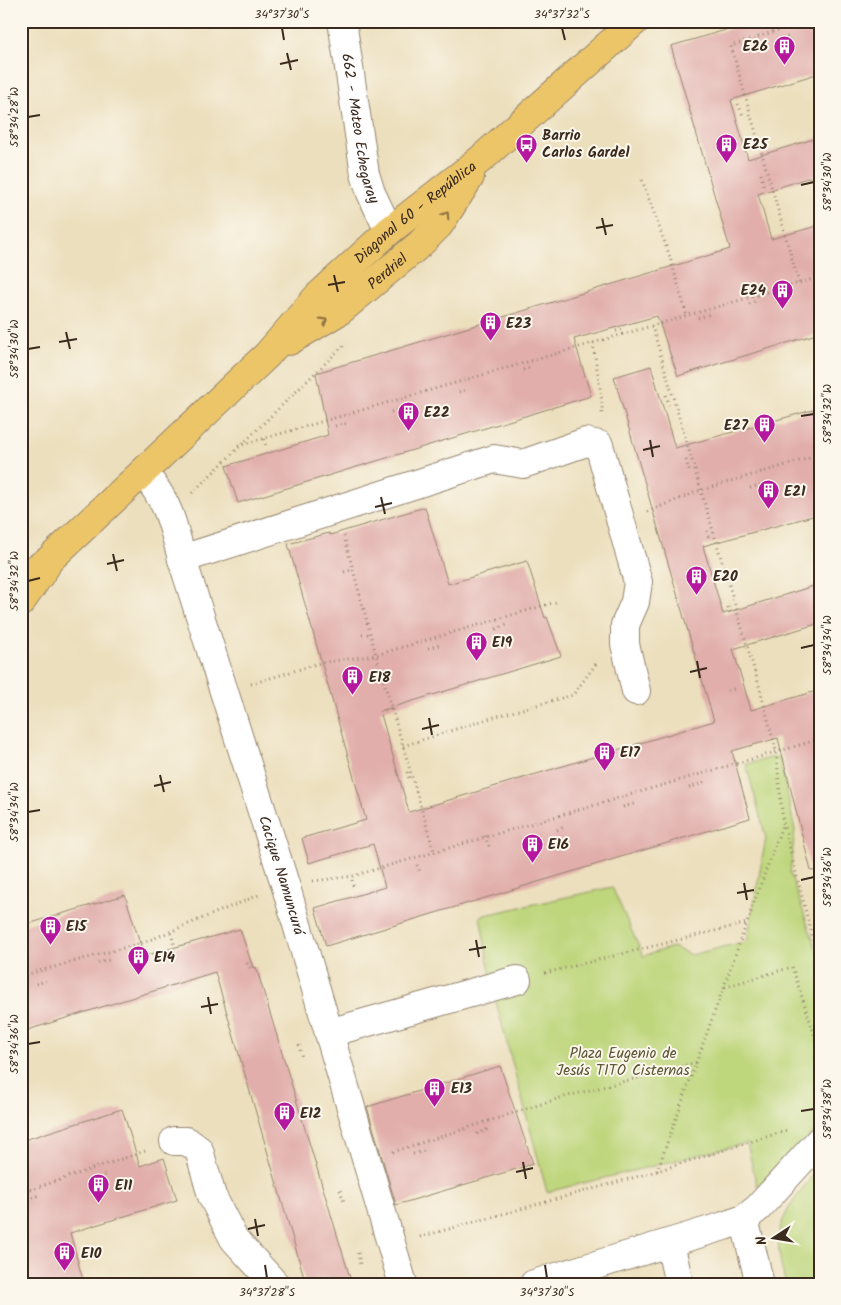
<svg xmlns="http://www.w3.org/2000/svg" width="841" height="1305" viewBox="0 0 841 1305" font-family="Kalam,sans-serif">
<style>
.green{fill:#bed67b;stroke:#7c804c}
.building{fill:#e1aeab}
.lines{fill:none;stroke-linecap:round;stroke-linejoin:round}
.minor-casing{stroke:#94846e;stroke-width:30}
.major-casing{stroke:#94846e;stroke-width:30}
.path{stroke:#94846e;stroke-width:3;stroke-dasharray:1 4;stroke-linecap:butt}
.minor{stroke:#fff;stroke-width:28}
.major{stroke:#edc569;stroke-width:28}
.oneway{stroke:#8b7040}
.ticks{fill:none;stroke:#3b2a1e;stroke-width:2}
.labels{text-anchor:middle;stroke-width:4;stroke-linejoin:round;paint-order:stroke}
.poi-label{font-size:15px;font-weight:bold;fill:#3b2a1e;stroke:#fbf7ec;text-anchor:start}
.street-label{font-size:15px;fill:#3b2a1e;stroke:#fbf7ec}
.park-label{font-size:15px;fill:#5c5535;stroke:#fbf7ec}
.neatline{fill:none;stroke:#3b2a1e;stroke-width:2}
.ticks-label{font-size:12px;text-anchor:middle;fill:#3b2a1e}
</style>
<rect width="100%" height="100%" fill="#fbf7ec"/>
<filter id="ink" filterUnits="userSpaceOnUse"><feTurbulence type="fractalNoise" baseFrequency=".02" numOctaves="2"/><feDisplacementMap in="SourceGraphic" scale="10" xChannelSelector="R" yChannelSelector="G"/><feConvolveMatrix kernelMatrix="1 2 1 2 8 2 1 2 1" color-interpolation-filters="sRGB"/></filter>
<filter id="wash" filterUnits="userSpaceOnUse"><feTurbulence type="fractalNoise" baseFrequency=".0096" numOctaves="4" result="noise"/><feDisplacementMap in="SourceGraphic" scale="20" xChannelSelector="R" yChannelSelector="G"/><feGaussianBlur stdDeviation="1.12" result="paint"/><feColorMatrix in="noise" values="0 0 0 0 0 0 0 0 0 0 0 0 0 0 0 0 0 1.4 0 .05"/><feComposite in="paint" operator="in"/></filter>
<g filter="url(#wash)">
<rect width="100%" height="100%" fill="#ecdfbd"/>
<path class="green" d="M779 756 795 830 790 873 817 952 820 949V1127L757 1186 747 1143 547 1192 494 995 480 916 612 887 643 956 673 947 691 955 747 941 766 838 746 764Z
M820 1166V1284H786C781 1269 775 1240 781 1225 789 1204 806 1184 820 1166Z"/>
<g id="blocks">
<path class="building" d="M734 21H820V73L731 100 748 159 820 137V174L758 194 771 239 820 225V333L678 376 657 316 574 339 591 396 238 503 226 466 328 435 316 373 730 249 671 46 736 27Z
M651 366 675 448 820 408V514L703 546 723 614 820 584V623L733 649 751 710 820 690V870L811 871 778 738 732 751 750 818 326 946 315 908 385 887 373 844 309 863 302 838 366 820 288 544 329 533 330 535 425 507 448 584 527 561 545 618 547 617 561 656 380 711 409 812 714 721 614 377Z
M125 895 144 956 240 929 253 968 256 967 352 1284H306L215 972 21 1032V926Z
M500 1066 533 1164 396 1205 367 1107Z
M122 1109 140 1166 164 1158 177 1200 70 1233 84 1284H21V1141Z"/>
</g>
</g>
<g filter="url(#ink)">
<use href="#blocks" fill-opacity="0" stroke="#94846e" stroke-width="1"/>
<g class="lines">
<defs>
<g id="minor">
<path id="s1" d="M342 21 365 174 371 193 389 231"/>
<path id="s2" d="M143 472C169 503 172 521 182 559L285 884 403 1284"/>
<path d="M182 559 494 459 523 464 586 442 599 445 638 582 635 602 625 625V644L636 691"/>
<path d="M329 1033 517 980"/>
<path d="M174 1141H187L199 1150 212 1196 234 1239 275 1284"/>
<path d="M744 1219 760 1284"/>
<path d="M670 1243 679 1284"/>
<path d="M534 1284 724 1226 744 1219 758 1208 820 1140"/>
</g>
<g id="major">
<path id="s3" d="M289 341 341 310 420 244 439 225 470 177"/>
<path id="s4" d="M21 578 49 560 143 472 267 355 318 296 389 231 481 159 635 21"/>
<path d="M21 602 46 566"/>
</g>
</defs>
<use href="#minor" class="minor-casing"/>
<use href="#major" class="major-casing"/>
<path class="path" d="M777 40 790 36
M738 104 744 118
M761 174 764 188
M642 180 670 257 687 316
M799 283 731 46 806 21
M749 304 758 300
M698 318 710 314
M652 326 760 689 776 751 783 822 820 967
M616 331 624 329
M593 343 602 401V416
M523 370 532 367
M459 392 468 389
M666 395 669 405
M391 412 400 409
M335 426 349 423
M264 439 266 446
M238 446 820 277
M686 460 690 473
M814 470 820 468
M750 488 760 485
M192 493 345 344
M647 512 701 490 820 455
M707 531 709 538
M344 536 376 655 434 851
M344 572 351 570
M728 607 730 613
M496 629 507 625
M362 635 368 634
M428 648 439 645
M251 684 320 663 376 655 556 602
M728 691 736 688
M385 711 392 709
M403 746 497 716 573 695 598 661
M407 772 409 778
M689 788 705 782
M623 807 634 804
M557 830 564 827
M485 836 490 849
M417 865 420 872
M352 880 354 889
M313 881 353 876 820 739
M171 933 174 944
M98 963 109 960
M247 963 250 968
M545 973 747 923
M21 976 145 942 259 895
M36 984 46 981
M725 987 792 967 820 1051
M299 1045 302 1058
M477 1134 488 1129
M393 1152 560 1098 698 1062
M413 1154 424 1151
M657 1171 783 823
M99 1177 108 1173
M340 1190 344 1202
M21 1193 148 1150
M32 1198 41 1194
M420 1237 657 1171 788 1130
M358 1253 360 1265"/>
<use href="#minor" class="minor"/>
<use href="#major" class="major"/>
</g>
<defs><path id="oneway-chevron" d="M-2-3.5L2.5 0L-2 3.5" fill="none" stroke-width="1.6" stroke-linecap="round" stroke-linejoin="round" transform="scale(1.25)"/></defs>
<g class="oneway">
<use href="#oneway-chevron" transform="translate(446 215) rotate(-57)"/>
<use href="#oneway-chevron" transform="translate(324 321) rotate(-31)"/>
</g>
</g>
<path class="ticks" d="M282 28 284 40M562 28 565 40M287 53 291 70M280 64 298 60M28 117 40 115M801 185 814 182M602 218 606 235M596 228 613 225M334 275 338 292M328 285 345 282M66 332 70 349M59 342 77 339M28 349 40 347M801 416 814 414M650 440 653 457M643 450 660 446M381 497 385 514M375 507 392 503M113 554 117 571M107 564 124 560M28 581 40 578M801 648 814 645M697 661 700 678M690 672 707 668M429 718 432 735M422 729 439 725M160 775 164 792M154 786 171 782M28 812 40 810M801 880 814 877M744 883 747 900M737 893 754 890M476 940 479 957M469 950 486 947M208 997 211 1014M201 1007 218 1004M28 1044 40 1042M801 1111 814 1109M523 1162 526 1179M516 1172 533 1168M255 1219 258 1236M248 1229 265 1225M265 1265 267 1278M545 1265 547 1278"/>
<defs>
<symbol id="building-pin" viewBox="-11 -11 22 30"><path d="M0 17L-7.5 6A9.5 9.5 0 1 1 7.5 6Z" fill="#b5179e" stroke="#fbf7ec"/><path d="M-4-6H4V6H1V3H-1V6H-4ZM-2.5-4.3h1.7v1.8h-1.7ZM.8-4.3h1.7v1.8H.8ZM-2.5-1h1.7V.8h-1.7ZM.8-1h1.7V.8H.8Z" fill="#fff"/></symbol>
<symbol id="bus-pin" viewBox="-11 -11 22 30"><path d="M0 17L-7.5 6A9.5 9.5 0 1 1 7.5 6Z" fill="#b5179e" stroke="#fbf7ec"/><path d="M-5-6H5V4H4V6H2V4H-2V6H-4V4H-5ZM-3.5-4V0h7V-4ZM-3.5 1.2v1.5H-2V1.2ZM2 1.2v1.5H3.5V1.2Z" fill="#fff"/></symbol>
</defs>
<g fill-rule="evenodd">
<use href="#building-pin" x="772" y="34" width="25" height="34"/>
<use href="#bus-pin" x="514" y="132" width="25" height="34"/>
<use href="#building-pin" x="714" y="132" width="25" height="34"/>
<use href="#building-pin" x="770" y="278" width="25" height="34"/>
<use href="#building-pin" x="478" y="310" width="25" height="34"/>
<use href="#building-pin" x="396" y="400" width="25" height="34"/>
<use href="#building-pin" x="752" y="412" width="25" height="34"/>
<use href="#building-pin" x="756" y="478" width="25" height="34"/>
<use href="#building-pin" x="684" y="564" width="25" height="34"/>
<use href="#building-pin" x="464" y="630" width="25" height="34"/>
<use href="#building-pin" x="340" y="664" width="25" height="34"/>
<use href="#building-pin" x="592" y="740" width="25" height="34"/>
<use href="#building-pin" x="520" y="832" width="25" height="34"/>
<use href="#building-pin" x="38" y="914" width="25" height="34"/>
<use href="#building-pin" x="126" y="944" width="25" height="34"/>
<use href="#building-pin" x="422" y="1076" width="25" height="34"/>
<use href="#building-pin" x="272" y="1100" width="25" height="34"/>
<use href="#building-pin" x="86" y="1172" width="25" height="34"/>
<use href="#building-pin" x="52" y="1240" width="25" height="34"/>
</g>
<g class="labels">
<g class="poi-label">
<text x="768" y="51" text-anchor="end">E26</text>
<text x="542" y="140">Barrio<tspan x="542" dy="17">Carlos Gardel</tspan></text>
<text x="743" y="149">E25</text>
<text x="766" y="295" text-anchor="end">E24</text>
<text x="506" y="328">E23</text>
<text x="424" y="417">E22</text>
<text x="748" y="430" text-anchor="end">E27</text>
<text x="784" y="496">E21</text>
<text x="713" y="581">E20</text>
<text x="492" y="647">E19</text>
<text x="369" y="682">E18</text>
<text x="620" y="757">E17</text>
<text x="548" y="849">E16</text>
<text x="66" y="931">E15</text>
<text x="154" y="962">E14</text>
<text x="451" y="1093">E13</text>
<text x="300" y="1118">E12</text>
<text x="115" y="1190">E11</text>
<text x="81" y="1258">E10</text>
</g>
<g class="street-label">
<text dy="5" stroke="none"><textPath href="#s1" startOffset="109">662 - Mateo Echegaray</textPath></text>
<text dy="5" stroke="none"><textPath href="#s4" startOffset="539">Diagonal 60 - República</textPath></text>
<text dy="5" stroke="none"><textPath href="#s3" startOffset="121">Perdriel</textPath></text>
<text dy="5" stroke="none"><textPath href="#s2" startOffset="428">Cacique Namuncurá</textPath></text>
</g>
<g class="park-label">
<text x="623" y="1058">Plaza Eugenio de<tspan x="623" dy="17">Jesús TITO Cisternas</tspan></text>
</g>
</g>
<rect width="841" height="1305" fill="none" stroke="#fbf7ec" stroke-width="55"/>
<g transform="translate(774 1238) rotate(258)" stroke="#fbf7ec" stroke-width="4" paint-order="stroke">
<path d="M0-4L9 19L0 12L-9 19Z" fill="#3b2a1e"/>
<text y="-8" font-size="14" font-weight="bold" text-anchor="middle" fill="#3b2a1e">N</text>
</g>
<rect x="28" y="28" width="786" height="1250" class="neatline"/>
<g class="ticks-label">
<text x="282" y="18">34°37'30"S</text>
<text x="562" y="18">34°37'32"S</text>
<text transform="translate(14 117) rotate(-90)" y="4">58°34'28"W</text>
<text transform="translate(827 182) rotate(-90)" y="4">58°34'30"W</text>
<text transform="translate(14 349) rotate(-90)" y="4">58°34'30"W</text>
<text transform="translate(827 414) rotate(-90)" y="4">58°34'32"W</text>
<text transform="translate(14 581) rotate(-90)" y="4">58°34'32"W</text>
<text transform="translate(827 645) rotate(-90)" y="4">58°34'34"W</text>
<text transform="translate(14 812) rotate(-90)" y="4">58°34'34"W</text>
<text transform="translate(827 877) rotate(-90)" y="4">58°34'36"W</text>
<text transform="translate(14 1044) rotate(-90)" y="4">58°34'36"W</text>
<text transform="translate(827 1109) rotate(-90)" y="4">58°34'38"W</text>
<text x="267" y="1296">34°37'28"S</text>
<text x="547" y="1296">34°37'30"S</text>
</g>
</svg>
